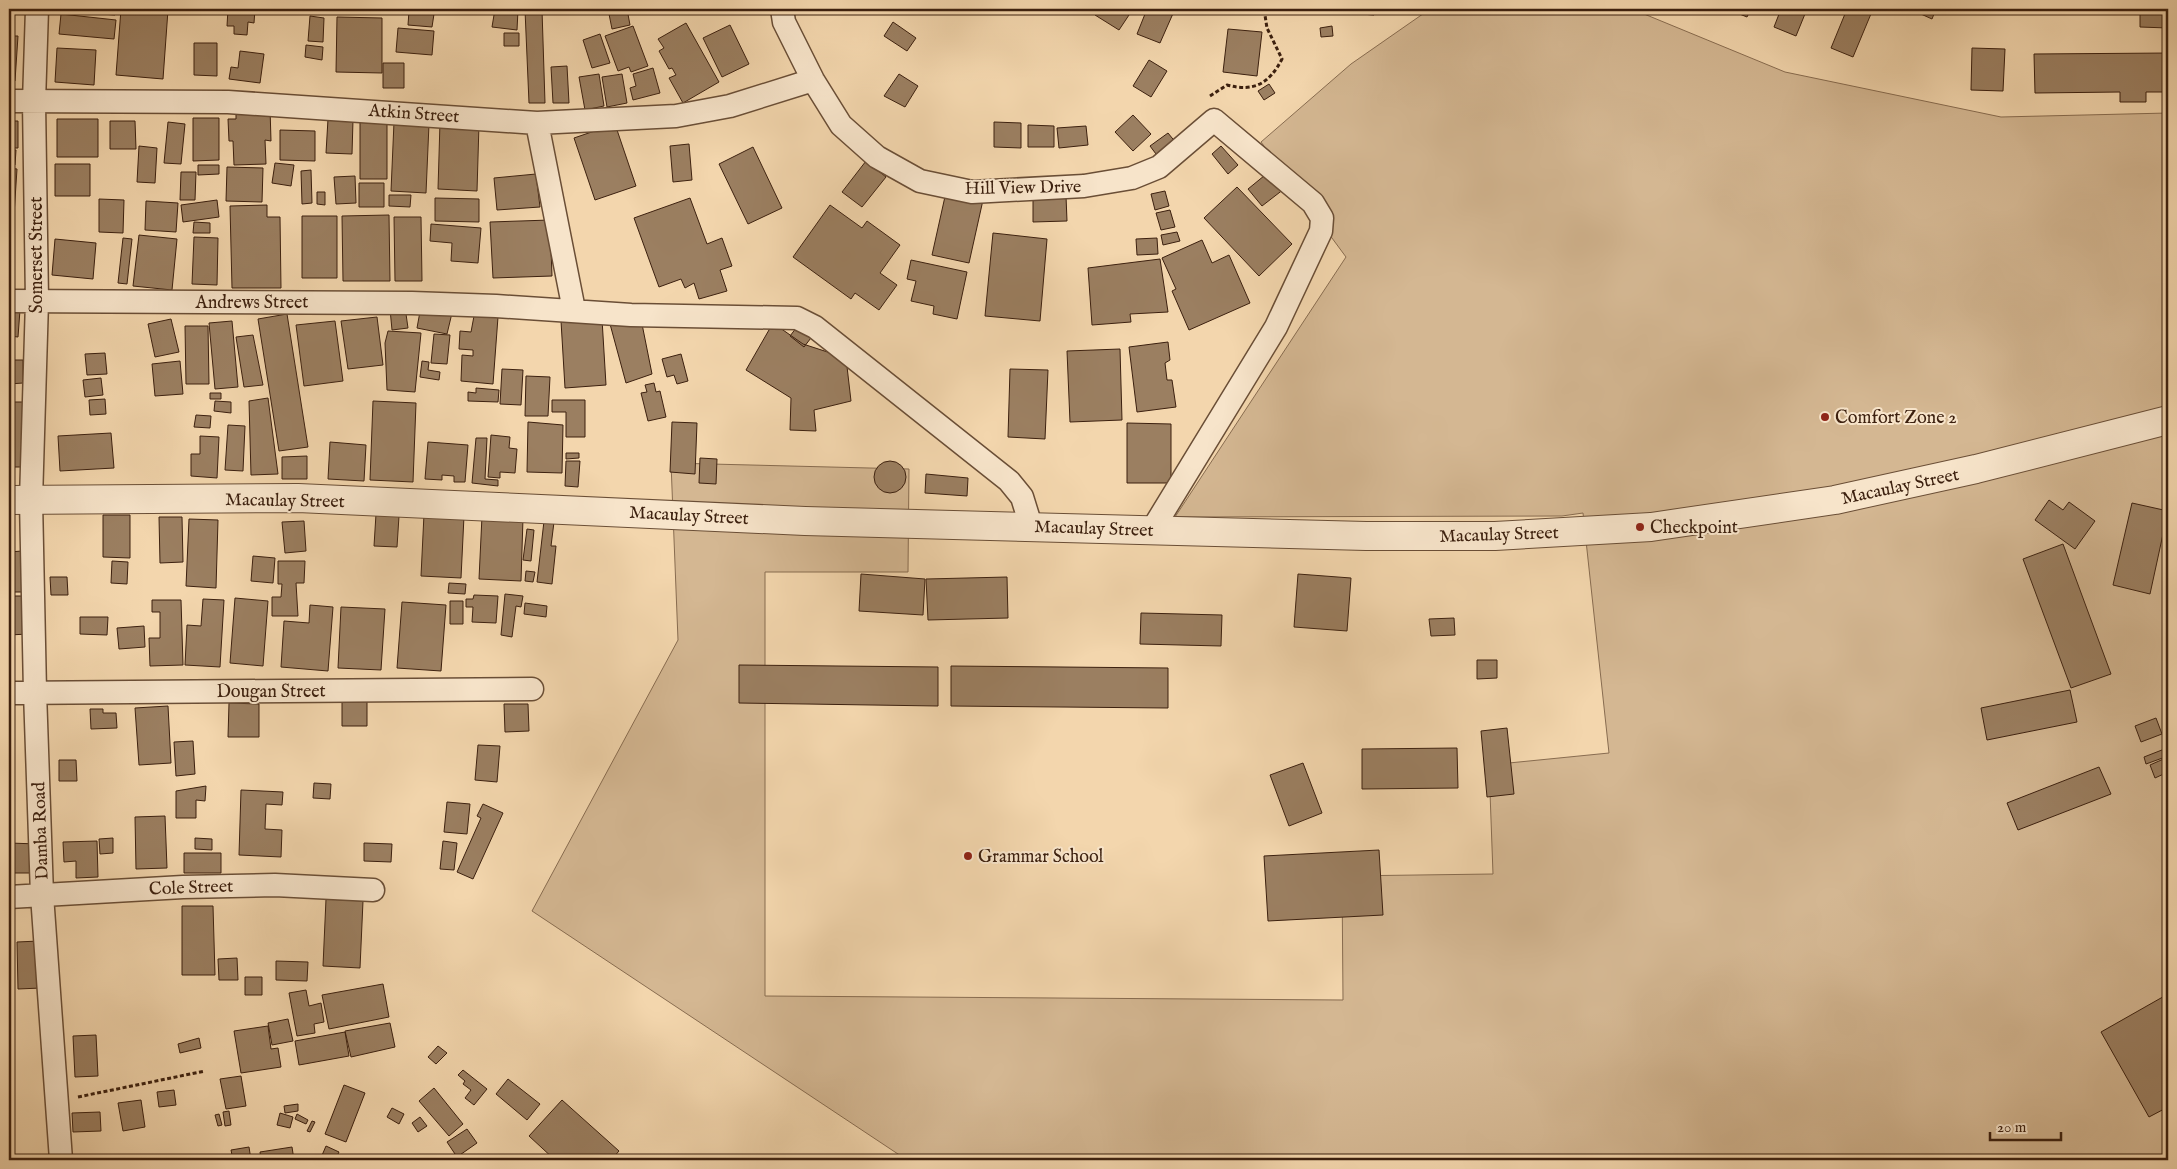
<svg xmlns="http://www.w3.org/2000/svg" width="2177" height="1169" viewBox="0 0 2177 1169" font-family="'IM FELL English',serif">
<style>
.green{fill:#d4b792;stroke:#886c50}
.building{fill:#9b7f61;stroke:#3c200f}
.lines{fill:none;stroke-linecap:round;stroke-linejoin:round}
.minor-casing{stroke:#6a4e36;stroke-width:25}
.tertiary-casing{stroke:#6a4e36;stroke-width:30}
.path{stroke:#3c200f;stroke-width:3;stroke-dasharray:4 2.5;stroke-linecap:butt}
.minor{stroke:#f7e4ca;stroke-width:22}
.tertiary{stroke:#f7e4ca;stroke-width:28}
.poi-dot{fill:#8f2418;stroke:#f7e4ca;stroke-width:2}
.labels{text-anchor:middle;stroke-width:4;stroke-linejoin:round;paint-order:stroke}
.street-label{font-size:18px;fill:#3c200f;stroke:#f7e4ca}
.poi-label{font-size:18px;fill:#3c200f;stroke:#f7e4ca;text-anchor:start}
</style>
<rect width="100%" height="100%" fill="#f3d6ad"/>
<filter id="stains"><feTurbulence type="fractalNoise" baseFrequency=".004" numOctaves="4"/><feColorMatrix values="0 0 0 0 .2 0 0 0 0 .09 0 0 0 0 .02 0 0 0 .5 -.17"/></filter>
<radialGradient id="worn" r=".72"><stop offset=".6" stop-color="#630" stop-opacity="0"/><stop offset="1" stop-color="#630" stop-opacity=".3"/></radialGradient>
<path class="green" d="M1430 9H1632L1785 72 2001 117 2168 113V1160H907L532 911 678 640 671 463 909 469 908 572H765V996L1343 1000 1342 876 1493 874 1489 765 1609 753 1583 513 1562 516 1175 517 1346 257 1261 142 1351 64Z"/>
<path class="building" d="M59 9H115V15L59 11Z
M121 9 168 10 163 79 116 75Z
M228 9H255L254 23 248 22 247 35 234 34V26H227Z
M315 9H329L328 13 315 12Z
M332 9H357V14L332 12Z
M495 9 518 10 517 30 492 27Z
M608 9H627L630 25 612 29Z
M1099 9 1112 10 1133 9 1119 30 1095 15Z
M1147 9H1175L1160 43 1137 34Z
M1295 9H1374V15Z
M1727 9H1751L1747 17Z
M1781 9H1807L1796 36 1774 27Z
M1847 9H1873L1853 57 1831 48Z
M1912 9H1936L1932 19 1912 10Z
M2140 9H2168V28L2140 27Z
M525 10H542L545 103H529Z
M409 11 434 14 432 27 408 25Z
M61 14 116 20 114 39 59 34Z
M310 16 324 18 323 42 308 41Z
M337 17 382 18V73L336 72Z
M893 22 916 38 907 51 884 36Z
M686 23 719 82 683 103 669 78 676 75 672 68 669 69 659 51 664 48 658 39Z
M730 25 749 64 722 77 703 38Z
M633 26 648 66 631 72 629 67 618 71 605 36Z
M1332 26 1333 36 1321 37 1320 28Z
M398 28 434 31 432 55 396 52Z
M1228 29 1262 32 1257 76 1223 72Z
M504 33H519V46H504Z
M600 34 610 63 592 68 583 40Z
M9 36H18L15 81H9Z
M194 43H217V76L194 75Z
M306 45 323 47 322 60 305 57Z
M57 48 96 50 94 85 55 82Z
M1972 48 2005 49 2003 91 1971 90Z
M240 51 264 54 260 83 229 79 231 67 238 68Z
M2168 53V92H2146V102H2120V92L2035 93 2034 54Z
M1149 60 1167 71 1151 97 1133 86Z
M383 63H404V88H383Z
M567 66 569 103H553L551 67Z
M653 68 660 93 633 100 630 88 636 86 633 74Z
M599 74 604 106 585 110 579 77Z
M622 74 627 103 607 107 602 77Z
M899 74 918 86 905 107 884 96Z
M1269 84 1275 93 1264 100 1258 91Z
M270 108 271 141 265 140 266 164 234 165 233 141H229L228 119H236V109Z
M1133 115 1151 134 1133 151 1115 132Z
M193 118H219V160L193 161Z
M57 119H98V157H57Z
M328 119 353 120 352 154 326 153Z
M9 121H18V148H9Z
M110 121H135L136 149H110Z
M360 121 387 122V179H360Z
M168 122 185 124 181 164 164 163Z
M394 122 429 124 426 193 391 191Z
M440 122 479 124 477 191 438 189Z
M994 122 1021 123V148L994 147Z
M615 124 636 186 595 200 574 138Z
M1028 125 1054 126V147H1028Z
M1086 126 1088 145 1059 148 1057 128Z
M280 130 315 131V161L280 160Z
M1168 133 1177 144 1159 158 1150 146Z
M689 144 692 180 673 182 670 146Z
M139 146 157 148 155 183 137 182Z
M1221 146 1238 165 1228 174 1212 154Z
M753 147 782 208 748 224 719 164Z
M9 150H16L15 165H9Z
M866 161 886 177 862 207 842 192Z
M275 163 294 165 291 186 272 183Z
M55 164H90V196H55Z
M198 165H219V174L198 175Z
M227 167 263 168 262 202 226 201Z
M9 168 17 169 14 215H9Z
M311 170 312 203 302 204 301 171Z
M1270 171 1284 189 1262 206 1248 189Z
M181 172H196L195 200H180Z
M536 174 540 207 497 210 494 178Z
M355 176 356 203 336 204 334 177Z
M359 183H384V207H359Z
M1237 187 1292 244 1259 276 1204 218Z
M1165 191 1169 206 1155 210 1151 194Z
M317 192H325V205L317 204Z
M946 192 983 200 969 263 932 255Z
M389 195H411L410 207 389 206Z
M1066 196 1067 221 1033 222V197Z
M435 198 479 199V222L435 221Z
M690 198 707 244 722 238 732 266 720 270 727 291 699 299 694 283 685 288 681 279 659 287 634 218Z
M99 199 124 200 123 233 99 232Z
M217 200 219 217 183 222 181 205Z
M146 201 178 203 176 232 145 230Z
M267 205V217H280L281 288H232L230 206Z
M830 205 862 228 867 221 900 245 880 273 897 285 879 310 855 293 851 299 793 257Z
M1170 210 1175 227 1161 230 1156 213Z
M389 215 390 281H343L342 216Z
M302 216H337V278H302Z
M394 217H421L422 281H395Z
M550 220 552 276 493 278 490 222Z
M194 222 210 223V233H193Z
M431 224 481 228 478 263 451 261 452 243 430 241Z
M1177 232 1180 241 1163 245 1161 235Z
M993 233 1047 239 1040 321 985 316Z
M139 235 177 239 172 290 133 286Z
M9 236H10L9 278Z
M194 237 218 238 217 285 192 284Z
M123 238 132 239 127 284 118 283Z
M1157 238 1158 254 1137 255 1136 239Z
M55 239 96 243 93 279 52 275Z
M1202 240 1212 263 1229 255 1250 303 1189 330 1172 291 1176 289 1162 258Z
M1160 259 1168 312 1130 314 1131 322 1092 325 1088 268Z
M911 260 967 272 957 319 933 314 934 306 911 301 916 281 907 279Z
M421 306 452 313 447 334 417 328Z
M405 307 408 328 392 330 390 309Z
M9 309 20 310 18 337 9 336Z
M287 314 308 447 279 451 258 319Z
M474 316 498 317 493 384 461 381 462 355 473 356V350L459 349 460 331 471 332Z
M377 317 383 365 348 369 341 321Z
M171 319 179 352 155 357 148 324Z
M602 319 606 385 565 388 561 321Z
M641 319 652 374 626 383 610 324Z
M232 321 238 387 215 389 209 323Z
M335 321 343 381 304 386 296 325Z
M773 323 803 344 846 358 851 401 814 410 816 431 790 430 791 398 746 370Z
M800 323 814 334 804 347 790 336Z
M185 326H208L209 384H186Z
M388 331 421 333 415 392 387 390 385 343Z
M434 334 450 335 447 364 431 363Z
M253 335 263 385 244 387 236 337Z
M1168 342 1170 360 1165 363 1167 380H1172L1176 407 1137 412 1129 347Z
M1120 349 1122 420 1070 422 1067 351Z
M105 353 107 374 87 375 85 354Z
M681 354 688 381 677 384 674 375 667 377 662 359Z
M9 360H23V383L9 384Z
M180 361 183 394 155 396 152 364Z
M422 361 429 362 428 370 440 372 439 380 420 377Z
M502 369 523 370 521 405 500 404Z
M1010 369 1048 370 1045 439 1008 437Z
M526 376 550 377 548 416H525Z
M101 378 103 395 85 397 83 380Z
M654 383 656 392 660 391 666 417 648 421 641 393 647 392 645 385Z
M476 388 499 390 498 402 468 401V392L476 393Z
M210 393H221V399H210Z
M268 398 278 474 251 475 249 401Z
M105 399 106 414 90 415 89 400Z
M552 400H585V437H566V412H552Z
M215 401 231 402V413L214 411Z
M373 401 416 403 413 482 370 480Z
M9 402H23V467H9Z
M196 415 211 416 210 428 194 427Z
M528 422 563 425 562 473 527 472Z
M672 422 697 423 695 474 670 472Z
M1127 423 1171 424V483H1127Z
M228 425 245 426 243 471 225 470Z
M111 433 114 468 60 471 58 436Z
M491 435 510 437 509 448 517 449 515 473 500 472V478L488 477Z
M200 436 219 437 217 478 191 476V454H200Z
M476 438H487L485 479 498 480V486L472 483Z
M330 442 366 445 364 481 328 479Z
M428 442 468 445 465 482H454V476L442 475V480L425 479Z
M566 453H579V458L566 459Z
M307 456V479H282V457Z
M700 458 717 459 716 484 699 483Z
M566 461H580L578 487 565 486Z
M874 477a16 16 0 1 1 32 0a16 16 0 1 1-32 0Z
M926 474 968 478 967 496 925 493Z
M2049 500 2063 510 2069 502 2095 521 2075 549 2035 520Z
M2132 503 2168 511 2150 594 2113 585Z
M376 514 399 516 397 547 374 546Z
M424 514 464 516 461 578 421 576Z
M103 515H130V558L103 557Z
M482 516 523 518 521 581 479 579Z
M159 517H182L183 562 160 563Z
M189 519 218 520 216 588 186 586Z
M304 521 306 551 285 553 282 522Z
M544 521 554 522 551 546H556L552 584 537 582Z
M527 529 534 530 531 561 523 560Z
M2063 544 2111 674 2071 688 2023 559Z
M22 551 24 592H9V552Z
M253 556 275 558 273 583 251 581Z
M112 561 128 562 127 584 111 583Z
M278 561H305L304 583H296L298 616H272V597H281L282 584H278Z
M526 571 535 572 533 582 525 581Z
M861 574 925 579 923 615 859 611Z
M1298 574 1351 578 1347 631 1294 627Z
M50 577H67L68 595H51Z
M1007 577 1008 618 928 620 926 579Z
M449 583 466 584 465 594 448 593Z
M505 594 523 596 521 607 516 606 512 637 501 635Z
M474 595 498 596 496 623 472 622 473 607H466V599H473Z
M9 596H26L28 634 9 635Z
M235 598 268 601 263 666 230 663Z
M203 599 224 600 220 667 185 665 187 625 201 626Z
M152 600H181L183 665 150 666 149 638H160V612H152Z
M450 601H463V624H450Z
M402 602 446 605 441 671 397 668Z
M525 603 547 606 546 617 524 614Z
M310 605 333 607 328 671 281 667 284 621 309 623Z
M341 607 385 609 381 670 338 668Z
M1141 613 1222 615 1221 646 1140 644Z
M80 617H108L107 635 80 634Z
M1454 618 1455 635 1431 636 1429 619Z
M144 626 145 647 119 649 117 628Z
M1477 660H1497V678L1477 679Z
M739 665 938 667V706L739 703Z
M951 666 1168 668V708L951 706Z
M2070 690 2077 722 1987 740 1981 708Z
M342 698H367V726H342Z
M229 703 259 704V737H228Z
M504 704H528L529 731 505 732Z
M168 706 171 763 139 765 135 708Z
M90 709H103V713H116L117 728 91 729Z
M2156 718 2162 734 2141 742 2135 726Z
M1507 728 1514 794 1487 797 1481 731Z
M193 741 195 774 176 776 174 742Z
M478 745 500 746 497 782 475 780Z
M1457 748 1458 788 1362 789V749Z
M2167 748 2168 756 2146 764 2144 757Z
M2168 757V772L2155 778 2150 765Z
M59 760H76L77 781H59Z
M1303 763 1322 813 1289 826 1270 775Z
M2099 767 2111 794 2018 830 2007 803Z
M314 783 331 784 330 799 313 798Z
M206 786 205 801 196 800V818H176V791Z
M241 790 283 792 282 805 266 804 265 829 282 830 281 857 239 855Z
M447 802 470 804 467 834 444 832Z
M483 804 503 813 473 879 457 872 481 818 477 816Z
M165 816 167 868 136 869 135 817Z
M113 838V853L100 854 99 839Z
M195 838 212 839V850L195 849Z
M97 841 98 877 76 878V861L64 862 63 842Z
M443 841 457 843 454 870 440 869Z
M9 843 38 844V873H9Z
M364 843 392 844 391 862 364 861Z
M1379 850 1383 915 1268 921 1264 856Z
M184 853H221V873H184Z
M326 899 363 901 360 968 323 966Z
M182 906H213L215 975H182Z
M39 941 41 988 18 989 17 942Z
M237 958 238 980H219L218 959Z
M276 961 308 962 307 981 276 980Z
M245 977H262V995H245Z
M383 984 389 1017 329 1029 322 995Z
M306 990 309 1006 321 1003 324 1022 314 1024 315 1033 297 1036 289 993Z
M2168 994V1107L2149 1117 2101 1032Z
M288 1019 293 1041 272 1045 268 1023Z
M9 1020H13V1044H9Z
M390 1023 395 1047 351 1057 345 1031Z
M268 1026 271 1049 278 1048 281 1067 241 1073 234 1031Z
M345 1032 349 1056 299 1065 295 1041Z
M96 1035 98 1076 75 1077 73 1036Z
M199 1038 201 1048 180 1053 178 1044Z
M438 1046 447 1053 436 1064 428 1057Z
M463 1070 487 1089 474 1105 465 1098 471 1090 463 1084 465 1081 458 1075Z
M241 1076 246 1106 226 1109 220 1079Z
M508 1079 540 1104 527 1120 496 1094Z
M344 1085 365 1093 346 1142 325 1134Z
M434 1088 463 1124 449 1136 419 1101Z
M174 1090 176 1105 159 1107 157 1092Z
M141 1100 145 1127 123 1131 118 1103Z
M562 1100 619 1151 611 1160H555L529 1136Z
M298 1104V1111L285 1113 284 1106Z
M392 1108 404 1114 399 1124 387 1117Z
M229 1111 231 1125 225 1126 223 1112Z
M100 1112 101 1131 73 1132 72 1113Z
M280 1113 293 1117 290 1128 277 1125Z
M219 1114 222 1125 218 1126 215 1115Z
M297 1114 308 1120 306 1124 295 1119Z
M420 1117 427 1126 418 1132 412 1123Z
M312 1121 315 1122 310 1132 307 1131Z
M467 1129 477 1143 457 1157 447 1142Z
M9 1139H11V1160H9Z
M326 1146 339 1152 335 1160H320Z
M249 1147 251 1160H233L231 1150Z
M292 1147 294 1160H261L260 1152Z
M355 1155 364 1160H352Z"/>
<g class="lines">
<defs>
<path id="minor" d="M37 9 34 102 37 301 31 500 35 692 42 895 61 1160
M782 9 784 22 813 80 841 125 877 157 920 181 972 192 1084 186 1132 178 1159 167 1214 120 1313 203 1322 218 1321 231 1276 327 1152 530
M9 101 228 102 537 123 676 116 730 106 813 80
M537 123 574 310
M9 301 412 303 496 306 631 315 797 318 815 327 1009 481 1022 497 1031 526
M9 693 532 689
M9 897 183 887 275 885 373 890"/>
<path id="tertiary" d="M9 500 298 498 805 521 1366 536H1495L1651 527 1835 500 1976 469 2168 420"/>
</defs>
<use href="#minor" class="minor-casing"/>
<use href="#tertiary" class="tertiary-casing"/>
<path class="path" d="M1210 96 1227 85C1254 92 1269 84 1282 59L1267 28 1264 9
M78 1097 205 1071"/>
<use href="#minor" class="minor"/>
<use href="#tertiary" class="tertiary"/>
</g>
<g class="poi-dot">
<circle cx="1825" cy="417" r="5"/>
<circle cx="1640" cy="527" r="5"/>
<circle cx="968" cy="856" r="5"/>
</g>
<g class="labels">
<g class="street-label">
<text transform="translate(414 113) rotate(4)" y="6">Atkin Street</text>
<text transform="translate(1023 187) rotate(-1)" y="6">Hill View Drive</text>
<text transform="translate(36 255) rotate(-90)" y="6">Somerset Street</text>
<text x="252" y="308">Andrews Street</text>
<text transform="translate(1900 486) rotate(-12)" y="6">Macaulay Street</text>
<text transform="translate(285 500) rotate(1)" y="6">Macaulay Street</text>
<text transform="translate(689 515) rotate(3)" y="6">Macaulay Street</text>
<text transform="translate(1094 528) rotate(2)" y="6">Macaulay Street</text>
<text transform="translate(1499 534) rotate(-2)" y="6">Macaulay Street</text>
<text x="271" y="697">Dougan Street</text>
<text transform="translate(40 831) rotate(-92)" y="6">Damba Road</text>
<text transform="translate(191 887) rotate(-2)" y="6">Cole Street</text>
</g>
<g class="poi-label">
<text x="1835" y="423">Comfort Zone 2</text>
<text x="1650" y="533">Checkpoint</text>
<text x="978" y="862">Grammar School</text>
</g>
</g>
<rect width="2177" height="1169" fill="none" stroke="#f3d6ad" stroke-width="30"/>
<rect x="10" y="10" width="2157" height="1149" fill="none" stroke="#3c200f" stroke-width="2.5"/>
<rect x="15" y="15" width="2147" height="1139" fill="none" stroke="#3c200f"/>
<path d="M1990 1132v8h71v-8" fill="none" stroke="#3c200f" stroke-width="2.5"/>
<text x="1997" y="1132" font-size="15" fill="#3c200f" stroke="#f7e4ca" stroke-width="4" paint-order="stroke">20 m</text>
<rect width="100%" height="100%" filter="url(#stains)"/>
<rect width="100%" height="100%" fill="url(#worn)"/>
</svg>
